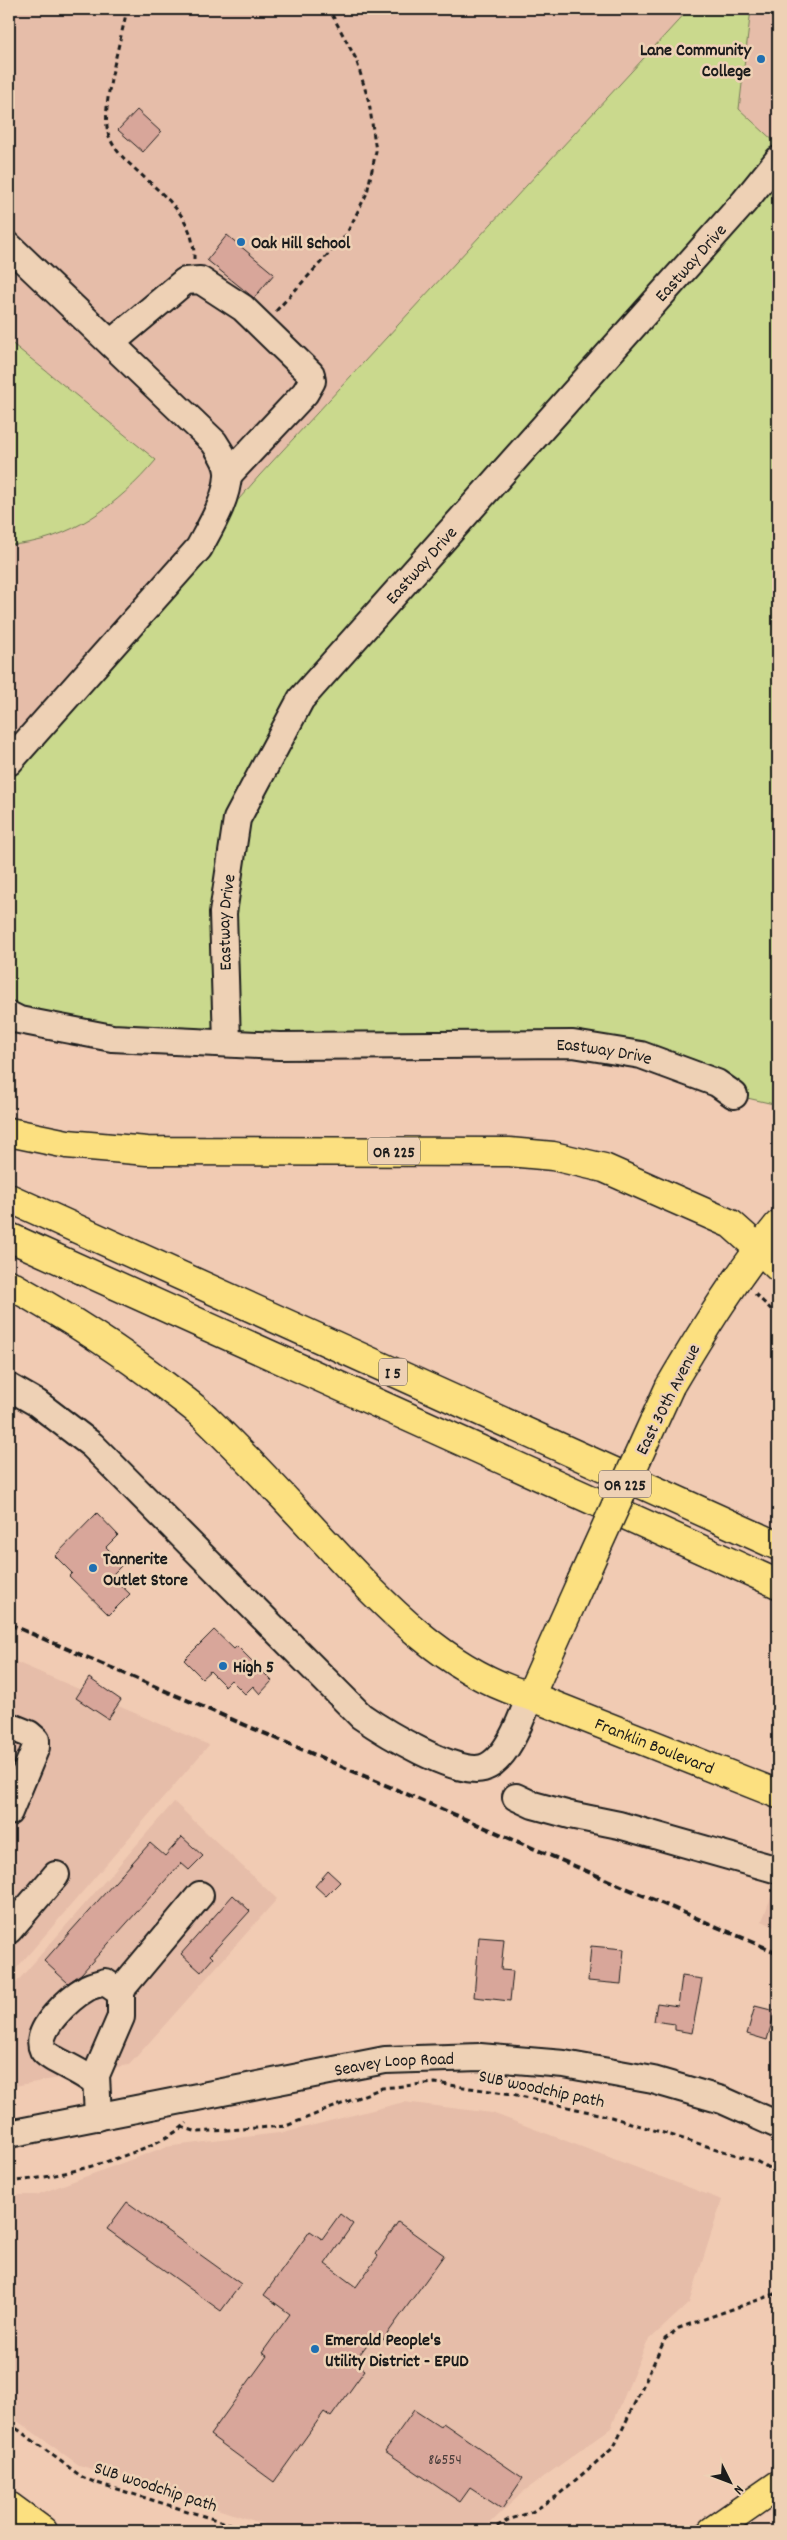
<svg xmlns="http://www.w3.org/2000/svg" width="787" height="2540" viewBox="0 0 787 2540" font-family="Dekko,sans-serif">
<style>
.built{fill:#e6bda9}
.green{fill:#cad98d;stroke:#737a54}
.building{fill:#d8a69a;stroke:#1c1c1c}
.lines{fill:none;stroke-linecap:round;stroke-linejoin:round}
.minor-casing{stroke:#1c1c1c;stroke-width:30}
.major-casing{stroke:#1c1c1c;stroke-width:31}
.highway-casing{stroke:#1c1c1c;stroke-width:31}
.path{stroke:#1c1c1c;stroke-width:3;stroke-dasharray:5 4;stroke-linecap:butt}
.minor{stroke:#eed1b5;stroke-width:26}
.major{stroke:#fce080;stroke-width:28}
.highway{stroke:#fce080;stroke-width:28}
.rail{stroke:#1c1c1c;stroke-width:4;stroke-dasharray:8 4;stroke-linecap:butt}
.major-bridge-casing{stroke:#1c1c1c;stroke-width:31;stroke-linecap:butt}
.major-bridge{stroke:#fce080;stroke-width:28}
.poi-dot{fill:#1f6fb2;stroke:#eed1b5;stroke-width:2}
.labels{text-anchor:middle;stroke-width:5;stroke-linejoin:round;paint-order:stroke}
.number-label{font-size:15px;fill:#4b3e3c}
.shield{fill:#eed1b5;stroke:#5b524a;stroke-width:1}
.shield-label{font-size:16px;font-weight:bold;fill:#1c1c1c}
.poi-label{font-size:18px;font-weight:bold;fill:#1c1c1c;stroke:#eed1b5;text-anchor:start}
.street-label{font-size:18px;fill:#1c1c1c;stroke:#eed1b5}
</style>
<rect width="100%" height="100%" fill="#f1cbb3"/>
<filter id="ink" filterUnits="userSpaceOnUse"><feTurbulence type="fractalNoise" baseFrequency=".02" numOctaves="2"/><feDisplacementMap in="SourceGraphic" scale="10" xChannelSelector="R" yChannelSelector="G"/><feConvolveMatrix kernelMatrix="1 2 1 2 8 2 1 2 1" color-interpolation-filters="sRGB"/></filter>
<g filter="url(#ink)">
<path class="built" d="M9 9H689L259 476 9 761Z
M751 9H778V145L739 109Z
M9 1659 209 1745 9 1977Z
M174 1802 277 1899 129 2065 9 2087V1991Z
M778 1879V1929L762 1921Z
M404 2102 492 2113 722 2200 689 2303 647 2342 611 2428 523 2492 482 2531H368L353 2526 286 2531 79 2465 9 2415V2195H36L165 2147 287 2132Z"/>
<path class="green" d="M689 9H751L739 109 778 145V1105L734 1095 641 1055 71 1030 9 1007V764L259 476Z
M9 341 156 460C118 505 69 542 9 545Z"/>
<path class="building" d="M137 110 161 132 143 152 118 130Z
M227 235 274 274 254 298 207 260Z
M97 1513 118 1535 106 1547 123 1564 111 1576 130 1594 109 1615 69 1576 72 1573 55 1556Z
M214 1630 234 1649 237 1646 272 1681 260 1694 253 1686 245 1694 231 1680 225 1686 210 1671 202 1678 184 1660Z
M89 1678 121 1700 108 1719 76 1698Z
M182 1837 203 1856 189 1870 181 1863 81 1974 68 1983 44 1961 150 1843 165 1856Z
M328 1871 340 1882 326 1896 315 1886Z
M233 1895 250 1911 210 1955 213 1958 201 1972 181 1954Z
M479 1937 504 1939 501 1970 513 1971 510 2001 474 1997Z
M591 1946 624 1949 621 1984 588 1981Z
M682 1976 702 1979 692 2033 675 2030V2024L654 2021 657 2003 678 2006Z
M755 2006 775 2011 767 2040 747 2034Z
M127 2202 241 2284 221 2311 107 2229Z
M340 2214 353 2224 325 2264 356 2287 378 2256 376 2254 398 2222 444 2255 380 2344 372 2338 354 2362 365 2370 331 2417 324 2412 274 2482 210 2435 267 2356 262 2353 290 2314 264 2295 310 2231 322 2239Z
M414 2410 440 2427 443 2423 523 2478 502 2509 470 2488 460 2502 385 2451Z"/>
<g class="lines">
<defs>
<g id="minor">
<path d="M9 246 214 442C220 452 229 463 228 475 227 500 210 527 199 548L9 762"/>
<path d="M111 343 185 281 200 280 243 308 311 374 312 381 305 393 229 474"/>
<path id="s1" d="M9 1015 19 1020 112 1038 279 1046 573 1044 641 1055 717 1083 734 1095"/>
<path id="s2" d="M227 1042 223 913 237 819 301 699 744 202 778 160"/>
<path d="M9 1387 37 1403 92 1445 361 1716C384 1732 456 1776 483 1768 507 1761 522 1717 530 1696"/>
<path d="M9 1726 29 1734 36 1740V1747L9 1812"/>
<path d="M516 1797 533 1805 570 1815 619 1825 778 1870"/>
<path d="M9 1930 56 1875"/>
<path d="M95 2083C83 2071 48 2059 43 2050 33 2030 71 1997 87 1988 92 1985 99 1984 105 1982L121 1993"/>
<path d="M98 2117 96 2075 121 2017V1993L124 1986 200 1895"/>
<path id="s3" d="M9 2134 385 2060 480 2057 564 2064 653 2080 722 2100 778 2125"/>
</g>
<g id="major">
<path d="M759 1249 778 1267"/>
<path d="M670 1386C703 1330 737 1275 778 1225"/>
<path id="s4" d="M581 1582 530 1696 778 1794"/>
<path d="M9 2506 43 2531"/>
<path d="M712 2531 778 2485"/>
</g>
<path id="highway" d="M9 1132 67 1144 147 1151 509 1152 553 1156 604 1168 731 1224 759 1249
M9 1198 778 1546
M9 1237 778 1584
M9 1284C64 1315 117 1348 167 1387 180 1397 194 1407 206 1418 243 1454 279 1492 314 1530 374 1594 442 1672 530 1696"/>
</defs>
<use href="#minor" class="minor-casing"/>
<use href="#major" class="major-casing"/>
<use href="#highway" class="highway-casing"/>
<path class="path" d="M127 9C121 41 101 103 108 133 112 147 122 157 133 167 162 195 195 215 194 259
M276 311 346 235 367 193 376 151 369 102 356 59 329 9
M755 1294 775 1313 778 1309
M181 2127 198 2132 286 2126 382 2088 435 2083 512 2094 611 2117 756 2161 778 2173
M9 2181C51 2181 157 2152 187 2123
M9 2423 82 2477 94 2482 252 2531
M489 2531 508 2520 532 2512 557 2496 614 2447 665 2339 679 2328 778 2293"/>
<use href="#minor" class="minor"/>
<use href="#major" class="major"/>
<use href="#highway" class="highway"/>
<path class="rail" d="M9 1624 778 1953"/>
<defs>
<path id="major-bridge" d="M581 1582 670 1386"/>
</defs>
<use href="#major-bridge" class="major-bridge-casing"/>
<use href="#major-bridge" class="major-bridge"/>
</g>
</g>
<g class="poi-dot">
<circle cx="761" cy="59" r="5"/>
<circle cx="241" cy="242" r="5"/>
<circle cx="93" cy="1568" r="5"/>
<circle cx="223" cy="1666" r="5"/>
<circle cx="315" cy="2349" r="5"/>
</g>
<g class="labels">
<g class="number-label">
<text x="445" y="2464">86554</text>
</g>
<g class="shield">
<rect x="368" y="1137.5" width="52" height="27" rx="4"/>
<rect x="379" y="1358.5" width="28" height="27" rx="4"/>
<rect x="599" y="1470.5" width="52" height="27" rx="4"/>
</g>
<g class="shield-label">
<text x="394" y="1157">OR 225</text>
<text x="393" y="1378">I 5</text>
<text x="625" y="1490">OR 225</text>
</g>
<g class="poi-label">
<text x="751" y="55" text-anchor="end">Lane Community<tspan x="751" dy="21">College</tspan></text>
<text x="251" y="248">Oak Hill School</text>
<text x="103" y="1564">Tannerite<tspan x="103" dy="21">Outlet Store</tspan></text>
<text x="233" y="1672">High 5</text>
<text x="325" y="2345">Emerald People's<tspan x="325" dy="21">Utility District - EPUD</tspan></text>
</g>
<g class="street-label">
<text dy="6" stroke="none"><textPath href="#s2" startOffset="945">Eastway Drive</textPath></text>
<text dy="6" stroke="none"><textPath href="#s2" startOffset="540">Eastway Drive</textPath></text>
<text dy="6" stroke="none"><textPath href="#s2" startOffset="120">Eastway Drive</textPath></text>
<text dy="6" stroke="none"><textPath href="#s1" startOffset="599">Eastway Drive</textPath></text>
<text transform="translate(667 1399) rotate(-63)" y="6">East 30th Avenue</text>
<text dy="6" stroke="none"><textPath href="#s4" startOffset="259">Franklin Boulevard</textPath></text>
<text dy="6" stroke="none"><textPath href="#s3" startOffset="392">Seavey Loop Road</textPath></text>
<text transform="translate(542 2088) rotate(12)" y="6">SUB woodchip path</text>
<text transform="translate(156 2486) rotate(18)" y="6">SUB woodchip path</text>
</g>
</g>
<rect width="787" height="2540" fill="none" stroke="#eed1b5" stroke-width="30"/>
<rect x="15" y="15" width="757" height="2510" fill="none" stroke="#1c1c1c" stroke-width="2" filter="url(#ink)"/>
<g transform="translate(730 2482) rotate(132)" stroke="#eed1b5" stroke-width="4" paint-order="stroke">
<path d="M0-4L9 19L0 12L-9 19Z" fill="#1c1c1c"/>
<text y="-8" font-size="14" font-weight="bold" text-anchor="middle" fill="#1c1c1c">N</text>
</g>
</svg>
